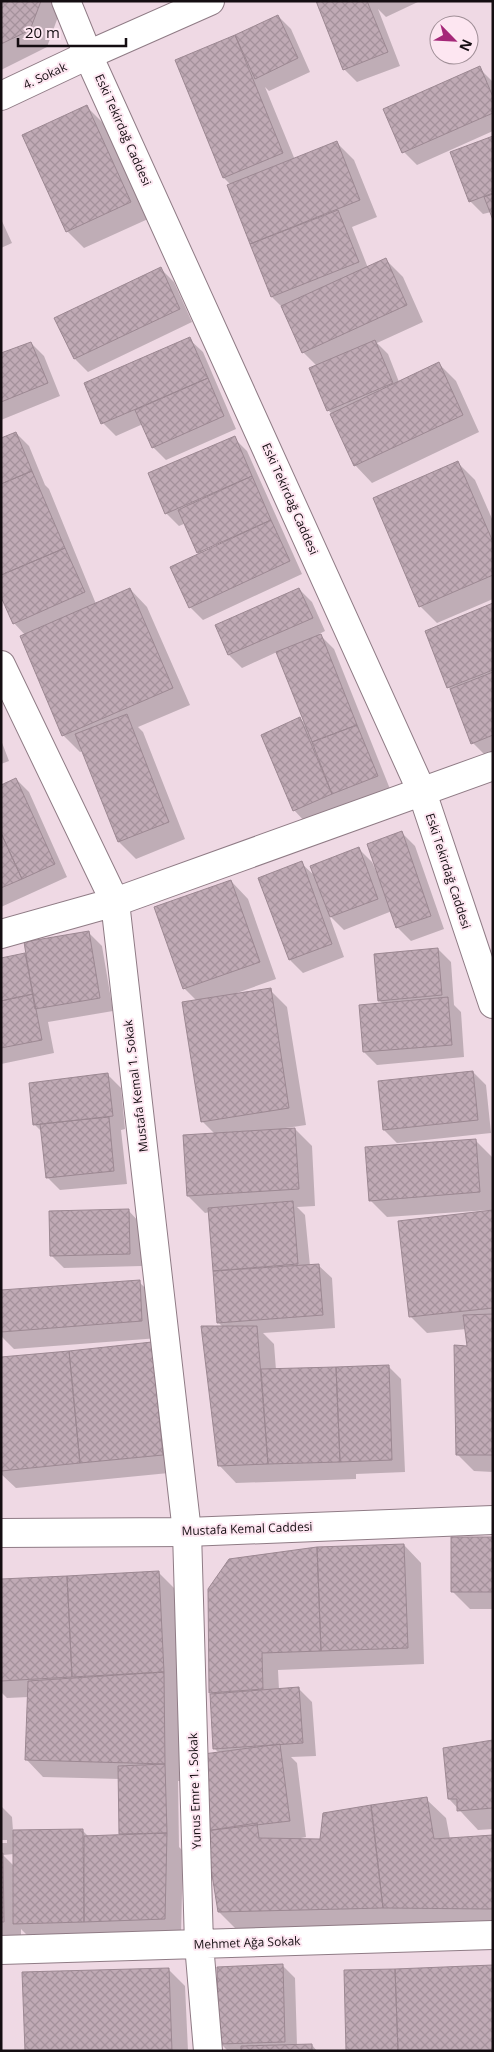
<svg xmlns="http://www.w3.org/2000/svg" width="494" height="2052" viewBox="0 0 494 2052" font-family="'Open Sans',sans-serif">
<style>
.shadow{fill:#0003;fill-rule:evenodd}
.building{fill:url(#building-cross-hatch);stroke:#9c8892}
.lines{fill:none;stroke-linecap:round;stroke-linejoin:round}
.minor-casing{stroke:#8f7b85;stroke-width:30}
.tertiary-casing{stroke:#8f7b85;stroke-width:30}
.minor{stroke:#fff;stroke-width:28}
.tertiary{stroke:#fff;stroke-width:28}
.labels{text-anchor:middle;stroke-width:4;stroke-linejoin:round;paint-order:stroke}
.street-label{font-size:12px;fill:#140d11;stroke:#fde6f1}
</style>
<defs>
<pattern id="building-cross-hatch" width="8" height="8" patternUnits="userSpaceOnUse" patternTransform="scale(1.25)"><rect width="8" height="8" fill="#c0aab5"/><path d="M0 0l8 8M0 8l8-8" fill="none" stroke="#a4919b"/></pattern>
</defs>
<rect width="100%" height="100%" fill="#efd9e4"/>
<path class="shadow" d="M1 1H54L59 14 47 47 1 70Z
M317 1H420L386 17 378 9 400 66 357 82 344 69Z
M278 16 291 29 310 72 269 91 265 87 295 160 337 143 354 160 377 217 352 227 368 268 386 260 403 277 423 322 377 343 388 354 399 382 439 364 456 381 479 432 372 483 355 465 332 414 328 410 317 366 303 352 283 308 272 297 228 186 231 185 224 178 235 36Z
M479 68 493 82V131L417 165 404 152Z
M87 107 104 124 148 219 84 248 67 231Z
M493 137V217L491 212 483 214 470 201Z
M1 219 12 243 1 248Z
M161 269 174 282 192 322 88 372 75 359Z
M189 339 203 352 236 429 166 460 153 447 143 424 116 436 103 423 85 384Z
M31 343 44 356 60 396 1 420V355Z
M16 433 29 446 45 485 49 489 96 604 130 589 147 607 190 705 138 727 143 732 185 839 136 859 119 842 83 751 80 752 63 735 25 635 14 623Z
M234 438 247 451 302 574 203 620 190 607 200 554 186 523 179 526 166 513ZM225 540 226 543 202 552V549Z
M458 463 475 480 493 521V599L437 623 420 606Z
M299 589 312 602 325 631 319 634 334 649 390 789 307 824 294 810 300 719 307 725 277 652 242 668 229 655 217 625Z
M493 605V753L486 756 473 743 453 692 448 687Z
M1 740 9 761 1 764Z
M16 779 29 792 67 877 1 907V786Z
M402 833 415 846 444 929 411 941 398 928 392 911 344 930 329 915 344 957 303 973 290 960 260 878 301 863 316 877 359 849 372 862 376 871Z
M231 881 248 899 276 979 234 994 270 990 287 1007 306 1125 286 1128 287 1130 295 1129 312 1146 315 1206 297 1207 305 1215 310 1266 318 1265 332 1278 335 1328 263 1333 274 1344 276 1370 388 1366 401 1379 405 1472 356 1474V1479L236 1483 219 1465 223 1327 218 1322 210 1212 205 1213 188 1196 215 1134 202 1121 197 1001 184 988Z
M89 933 102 946 113 1011 48 1022 54 1053 1 1064V959L28 954Z
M438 949 451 962 454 1005 461 1012 464 1057 377 1065 364 1052 383 1004 379 1000Z
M473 1072 486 1085 491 1133 397 1143 384 1130Z
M108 1075 121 1088 125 1129 121 1130 127 1184 60 1190 47 1177 43 1133 35 1125Z
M475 1140 492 1157 493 1161V1472L474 1471 457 1454 469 1347 466 1329 427 1333 410 1316 489 1212V1210L387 1217 370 1200Z
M128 1210 141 1224 142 1266 64 1268 51 1255Z
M139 1282 157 1299 159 1338 14 1349 1 1336V1292Z
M151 1344 179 1472 16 1488 1 1474V1359Z
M493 1538V1617L492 1609H470L453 1592Z
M404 1545 421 1563 424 1664 278 1670 279 1690 299 1689 312 1702 316 1756 291 1757 297 1763 306 1837 301 1838V1840H321L426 1799 446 1818 450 1839 493 1836V1928L402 1925 236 1929 219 1912V1753L214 1748 213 1695 211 1693 210 1589Z
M158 1572 175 1589 182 1781H178L179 1847 183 1851 181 1936 32 1940 21 1929V1939H1V1843H7V1840H1V1806L12 1817 13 1831 82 1830 89 1837 124 1836 121 1833 120 1779 43 1777 26 1759 29 1697 7 1698 1 1692V1581ZM14 1854V1866L3 1855Z
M493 1741V1829L478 1830 449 1799Z
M282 1965 295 1978 297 2046 312 2045 317 2051H228L221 2044Z
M168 1969 185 1986 188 2051H26Z"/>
<path class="building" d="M1 1H41L30 30 1 44Z
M316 1H367L388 52 343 70Z
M278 15 298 58 255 79 235 35Z
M235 35 283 153 223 178 175 60Z
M480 66 493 97V113L402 153 383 109Z
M87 105 131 202 66 232 22 135Z
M493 136V193L469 202 450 152Z
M337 141 360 200 250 244 227 185Z
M493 194V220L484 197Z
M338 210 359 262 271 297 250 244Z
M386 258 407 305 302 353 281 306Z
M161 267 180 309 74 359 54 318Z
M190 337 208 378 101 424 84 383Z
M375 340 393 383 327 411 309 368Z
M31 342 48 383 1 402V353Z
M439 362 463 415 354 466 330 414Z
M208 378 224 416 152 448 135 410Z
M16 432 32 471 1 484V438Z
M235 436 252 476 165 514 148 473Z
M458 461 493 542V575L419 607 373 498Z
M32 471 65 548 1 575V484Z
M252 476 271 520 197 553 178 510Z
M271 520 290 561 189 608 170 567Z
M65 548 85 592 13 624 1 597V575Z
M130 588 173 688 62 736 20 636Z
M299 588 313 618 228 655 215 625Z
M493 603V670L447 688 425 631Z
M321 634 357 725 312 742 276 652Z
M493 672V735L471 744 450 689Z
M127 714 169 822 118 842 75 734Z
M300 717 332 794 293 811 261 735Z
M357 725 378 776 332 794 312 742Z
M16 778 55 864 22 879 1 833V785Z
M402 831 431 916 396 928 367 844Z
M1 833 22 879 1 888Z
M359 847 378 899 330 917 310 866Z
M302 861 332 944 289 960 258 878Z
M231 880 260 962 183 989 154 907Z
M89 931 100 998 35 1009 24 942Z
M438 948 442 995 378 1001 374 954Z
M25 953 33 994 1 1001V958Z
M271 988 289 1108 201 1122 182 1002Z
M33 994 42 1040 1 1048V1001Z
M448 997 452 1045 363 1052 359 1005Z
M473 1071 478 1120 383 1130 378 1081Z
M108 1073 113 1116 33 1125 29 1083Z
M109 1117 114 1171 46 1178 40 1124Z
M295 1128 299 1189 187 1196 183 1135Z
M476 1139 480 1192 369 1201 365 1147Z
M293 1201 298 1264 213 1271 208 1208Z
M129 1209 130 1254 50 1256 49 1211Z
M493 1210V1308L409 1317 398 1221Z
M319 1264 323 1315 217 1323 213 1271Z
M140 1280 142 1321 1 1332V1290Z
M493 1314V1455H456L454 1345 467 1346 463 1315Z
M201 1326H257L268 1464 218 1466Z
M152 1342 163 1455 80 1463 69 1351Z
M69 1351 80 1463 1 1471V1357Z
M389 1365 392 1460 340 1462 336 1367Z
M336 1367 340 1462 268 1464 261 1369Z
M451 1537H493V1592H451Z
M404 1544 408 1648 321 1651 317 1547Z
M317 1547 321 1651 262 1653 263 1689 209 1693 208 1589 229 1559Z
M159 1571 164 1672 72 1677 67 1576Z
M67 1576 72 1677 1 1681V1579Z
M164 1672 165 1764 25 1760 28 1681Z
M299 1687 303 1743 213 1749 210 1694Z
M493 1740V1808L457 1811V1799H448L443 1748Z
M280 1744 290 1821 205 1831 196 1755Z
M165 1764 167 1833 119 1834 118 1766Z
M427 1797 434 1839 493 1835V1909L383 1908 371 1805Z
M371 1805 383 1908 218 1912 205 1831 257 1823 259 1838 320 1839 323 1813Z
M83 1829 84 1922 13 1924V1830Z
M167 1833 165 1919 84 1922V1836Z
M1 1853H3L4 1922H1Z
M283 1964 285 2042 219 2044 217 1967Z
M493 1965V2051H398L395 1969Z
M169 1968 172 2051H25L22 1972Z
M395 1969 398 2051H346L344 1970Z
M312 2044V2051H241V2046Z"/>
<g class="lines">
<defs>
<path id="minor" d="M1 96 88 55 210 1
M1 665 115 902 187 1532 199 1944 208 2051
M1 934 115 902 493 766
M1 1950 493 1935"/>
<path id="tertiary" d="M66 1 88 55 422 792 493 1004
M1 1533 187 1532 493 1520"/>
</defs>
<use href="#minor" class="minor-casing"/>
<use href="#tertiary" class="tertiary-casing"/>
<use href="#minor" class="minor"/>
<use href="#tertiary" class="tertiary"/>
</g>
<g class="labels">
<g class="street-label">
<text transform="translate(45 76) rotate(-25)" y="4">4. Sokak</text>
<text transform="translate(123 130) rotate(66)" y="4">Eski Tekirdağ Caddesi</text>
<text transform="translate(290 499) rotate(66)" y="4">Eski Tekirdağ Caddesi</text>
<text transform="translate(448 871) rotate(72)" y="4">Eski Tekirdağ Caddesi</text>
<text transform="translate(136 1086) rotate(-97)" y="4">Mustafa Kemal 1. Sokak</text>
<text transform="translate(247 1529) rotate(-2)" y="4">Mustafa Kemal Caddesi</text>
<text transform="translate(195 1791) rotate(-92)" y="4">Yunus Emre 1. Sokak</text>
<text transform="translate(247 1943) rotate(-2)" y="4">Mehmet Ağa Sokak</text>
</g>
</g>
<rect width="494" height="2052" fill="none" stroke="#140d11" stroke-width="5"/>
<g transform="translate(454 40) rotate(114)"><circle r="24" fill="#fde6f1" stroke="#a08f97"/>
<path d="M0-4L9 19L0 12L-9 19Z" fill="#a52778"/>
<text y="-8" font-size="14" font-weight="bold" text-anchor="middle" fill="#140d11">N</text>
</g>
<path d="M18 38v8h108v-8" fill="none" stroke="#140d11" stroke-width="2.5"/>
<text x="25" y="38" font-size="15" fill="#140d11" stroke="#fde6f1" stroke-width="4" paint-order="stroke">20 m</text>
</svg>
